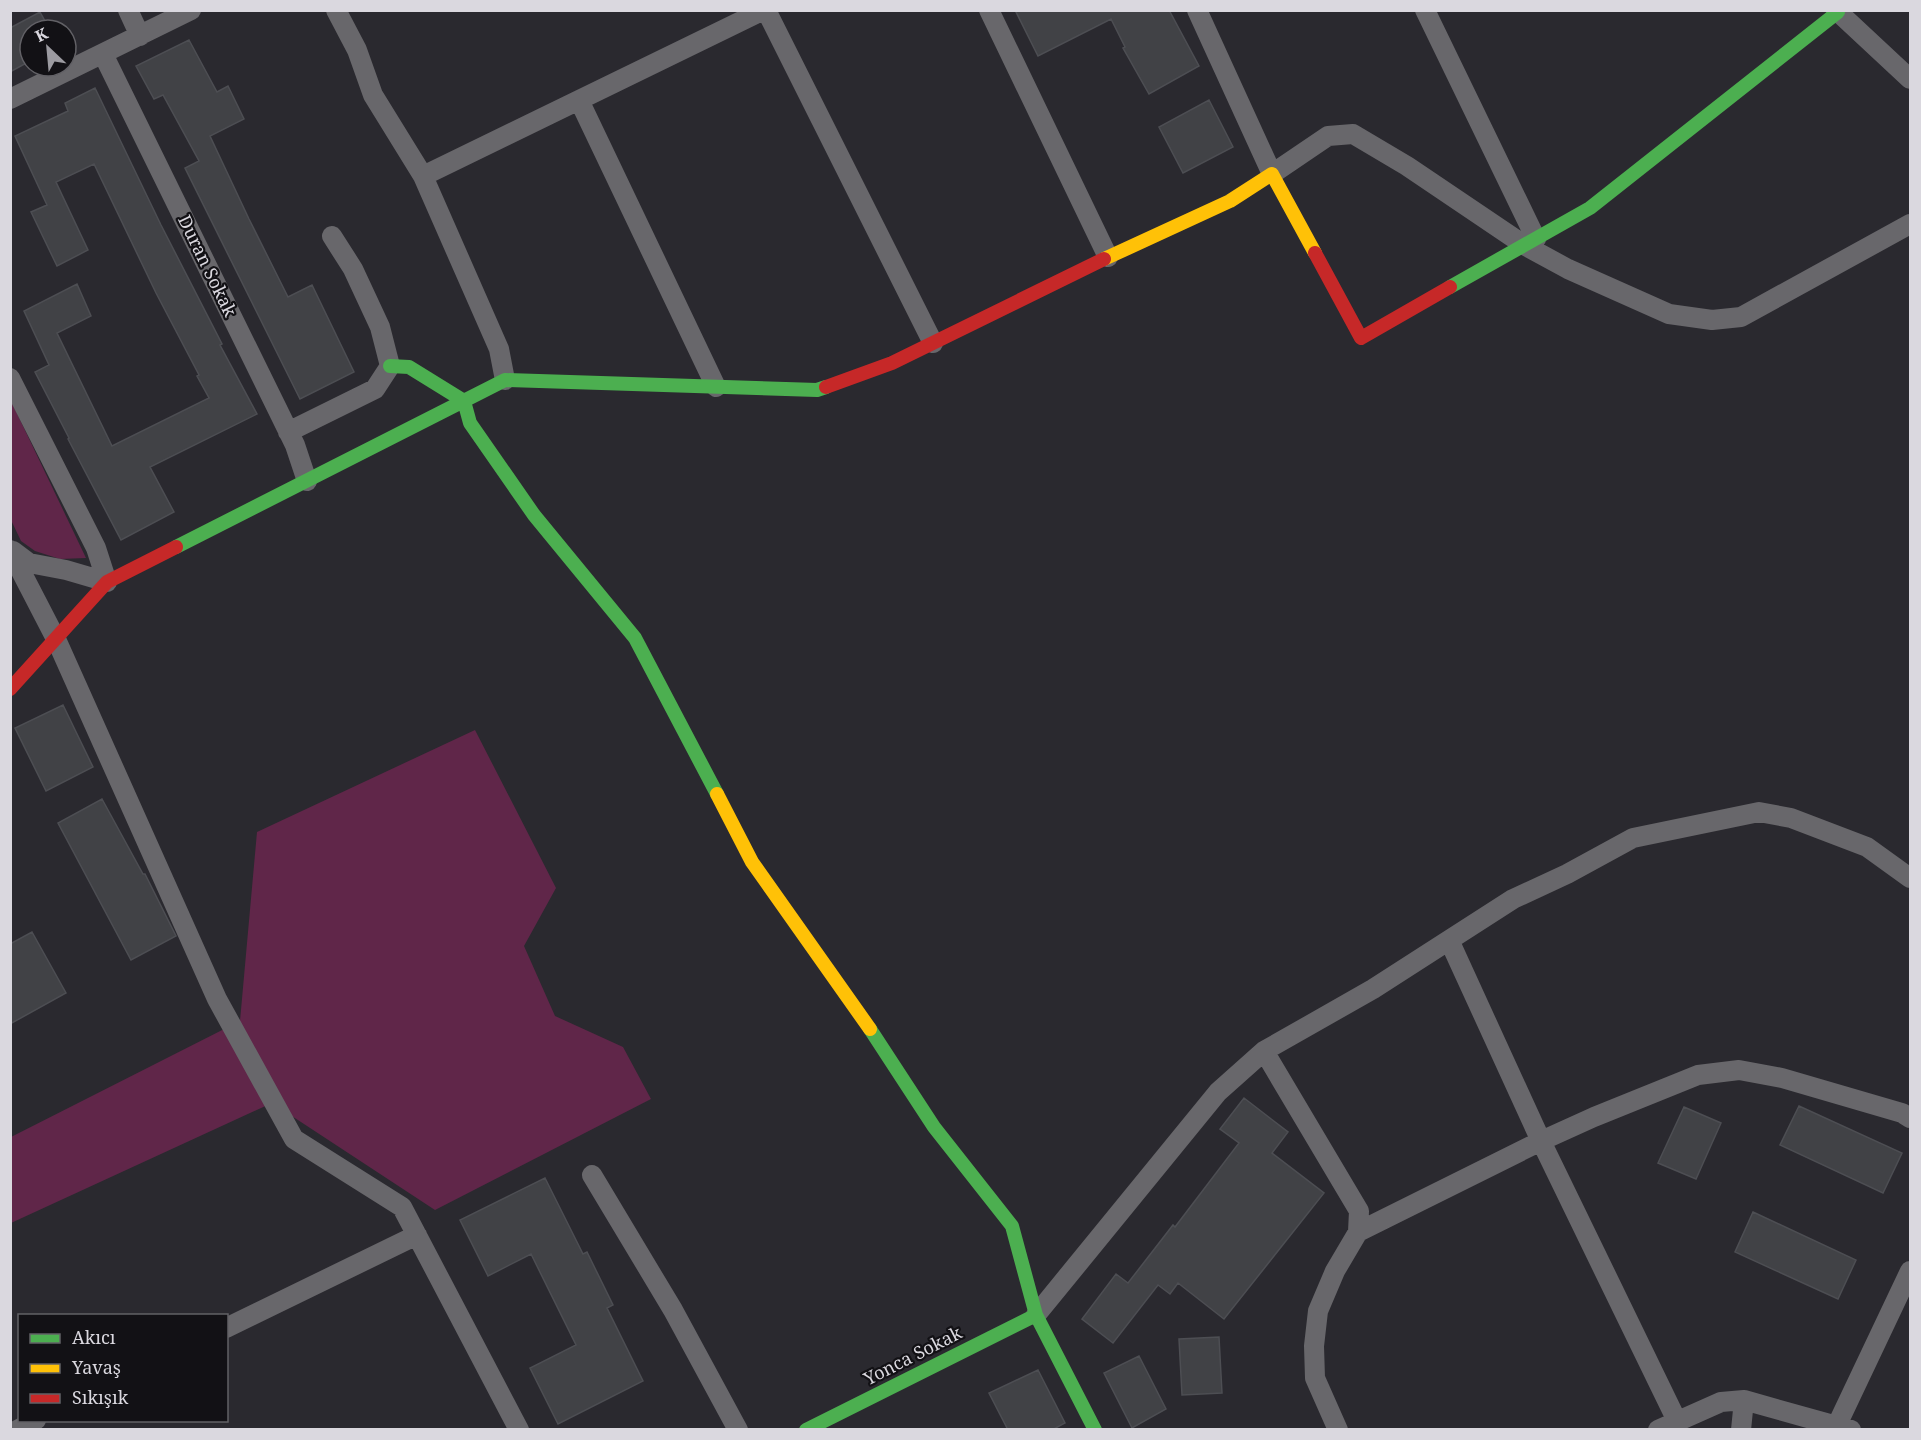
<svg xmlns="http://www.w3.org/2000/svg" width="1921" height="1440" viewBox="0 0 1921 1440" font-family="'Noto Serif',serif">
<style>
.green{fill:#602649}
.building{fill:#414246;stroke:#4d4e53;stroke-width:1.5}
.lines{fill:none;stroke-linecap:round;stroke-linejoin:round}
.street{stroke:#68676b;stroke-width:20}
.fast{stroke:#4caf50;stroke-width:14}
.slow{stroke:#ffc107;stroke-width:14}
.jam{stroke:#c62828;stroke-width:14}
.labels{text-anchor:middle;stroke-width:4.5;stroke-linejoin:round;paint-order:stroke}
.street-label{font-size:18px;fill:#dad8df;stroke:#121115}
</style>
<rect width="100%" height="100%" fill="#2a292f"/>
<path class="green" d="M10 401H11L86 558 60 559 35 551 21 541 11 520Z
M475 730 556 888 524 946 555 1016 623 1047 651 1099 435 1210 272 1103 11 1223V1137L240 1021 257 832Z"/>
<path class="building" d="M1015 10H1169L1199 66 1149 94 1123 48 1125 47 1111 19 1038 56Z
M40 12 50 30H30V61L10 72V28Z
M189 40 217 92 228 86 244 119 210 136 249 219 288 297 312 285 354 372 300 399 185 168 199 161 163 95 154 99 136 66Z
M95 88 161 225 222 344 220 345 257 414 150 467 174 512 121 540 68 439 69 438 35 372 49 365 24 311 77 284 91 316 57 333 112 446 209 398 197 376 199 375 156 293 94 164 56 182 88 250 57 266 31 212 47 205 15 136 68 111 65 103Z
M1209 100 1233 147 1183 173 1159 127Z
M63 705 93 767 46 791 15 728Z
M102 799 143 874H145L176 936 131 960 58 823Z
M32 932 66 993 10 1024V944Z
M1244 1098 1288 1132 1272 1153 1324 1193 1224 1319 1178 1283 1170 1294 1158 1285 1113 1343 1082 1319 1116 1274 1128 1283 1173 1225 1175 1227 1239 1143 1220 1129Z
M1799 1106 1902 1153 1883 1193 1780 1145Z
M1684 1107 1721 1123 1696 1179 1658 1163Z
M545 1178 583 1254 587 1252 613 1305 607 1308 643 1381 558 1424 530 1368 576 1345 531 1254 488 1276 460 1220Z
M1753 1212 1856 1260 1838 1299 1735 1252Z
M1219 1337 1222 1393 1182 1395 1179 1339Z
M1139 1356 1166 1409 1132 1428 1104 1373Z
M1038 1370 1065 1423 1052 1430H1008L989 1393Z"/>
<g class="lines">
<path class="street" d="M128 10 140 36
M336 10 357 50 373 95 423 176 499 349 505 380
M766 10 933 343
M989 10 1108 257
M1197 10 1272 174 1328 136 1353 134 1407 166 1524 245 1568 269 1669 314 1712 320 1741 317 1910 224
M1425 10 1536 239
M1836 10 1910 79
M103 54 295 445 307 481
M10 99 191 10
M579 100 716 387
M423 176 764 10
M10 378 96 548 107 582 66 570 29 563 13 551
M288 432 375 389 390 366 380 327 353 269 332 236
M10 550 56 639 217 999 294 1139 402 1207 519 1430
M1449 940 1541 1141 1677 1421
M1264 1051 1359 1211 1358 1232 1335 1271 1318 1311 1314 1346 1315 1378 1338 1430
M592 1175 673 1310 738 1430
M1358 1232 1541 1141 1594 1117 1698 1075 1739 1070 1782 1078 1902 1113 1910 1118
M1036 1315 1218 1092 1264 1051 1373 989 1513 899 1567 874 1633 838 1759 812 1791 818 1867 847 1910 878
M226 1328 417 1235
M1837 1425 1910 1271
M17 1430 36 1420
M1658 1430 1721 1402 1744 1400 1851 1430
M1741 1430 1744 1400"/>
<path class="fast" d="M1450 287 1590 208 1838 12
M390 366 409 367 464 401 470 423 534 515 635 638 717 794
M176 547 505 380 817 390 826 387
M870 1029 934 1127 1012 1226 1036 1315 1095 1430
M806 1430 1036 1315"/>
<path class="slow" d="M1104 259 1230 201 1272 174 1315 253
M717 794 752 862 870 1029"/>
<path class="jam" d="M1315 253 1361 338 1450 287
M826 387 892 363 1104 259
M10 689 107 582 176 547"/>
</g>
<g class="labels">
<g class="street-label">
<text transform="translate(207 266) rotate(64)" y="6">Duran Sokak</text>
<text transform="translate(913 1356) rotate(-27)" y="6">Yonca Sokak</text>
</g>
</g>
<rect width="1921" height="1440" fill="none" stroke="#dad8df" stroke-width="24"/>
<rect x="18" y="1314" width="210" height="108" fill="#121115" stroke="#626166" stroke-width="1.5"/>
<rect x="30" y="1334" width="30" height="9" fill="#4caf50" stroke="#626166" stroke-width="1.5"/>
<text x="72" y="1344" font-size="18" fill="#dad8df">Akıcı</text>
<rect x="30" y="1364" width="30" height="9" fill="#ffc107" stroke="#626166" stroke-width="1.5"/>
<text x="72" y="1374" font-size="18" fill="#dad8df">Yavaş</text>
<rect x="30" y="1394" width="30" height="9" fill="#c62828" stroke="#626166" stroke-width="1.5"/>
<text x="72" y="1404" font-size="18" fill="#dad8df">Sıkışık</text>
<g transform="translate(48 48) rotate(334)"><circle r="28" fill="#121115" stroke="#626166" stroke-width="1.5"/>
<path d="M0-4.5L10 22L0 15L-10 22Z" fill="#9c9ba1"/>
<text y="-9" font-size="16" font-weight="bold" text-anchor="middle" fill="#dad8df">K</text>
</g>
</svg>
